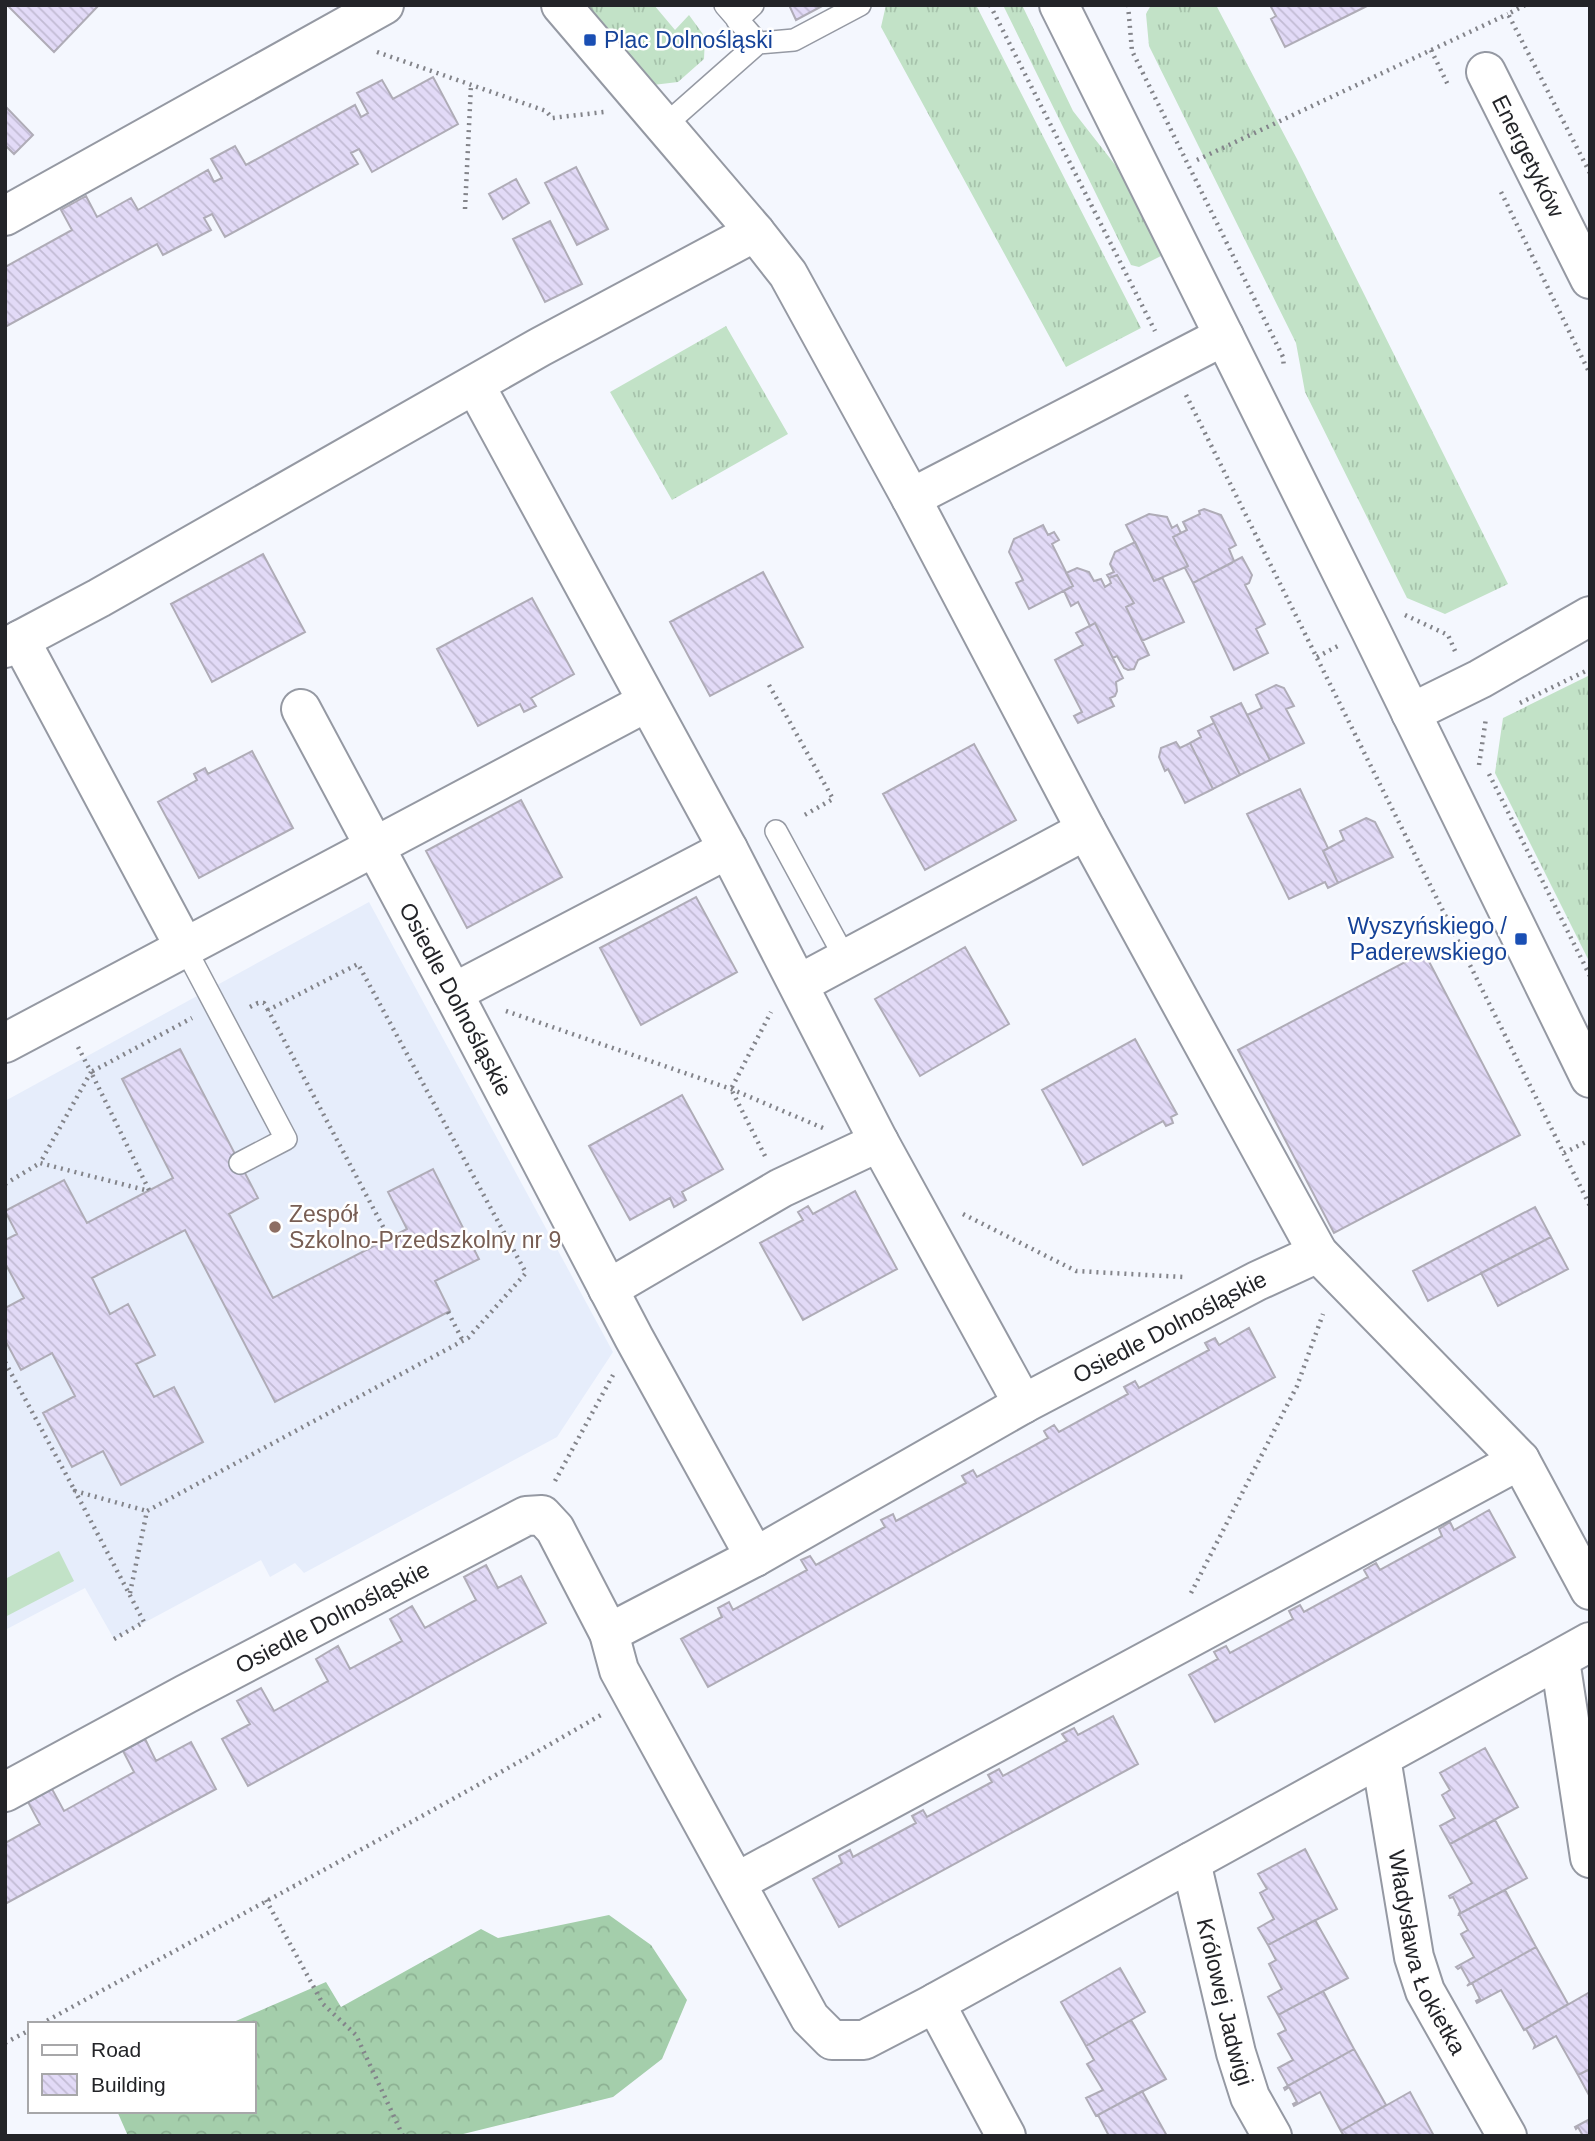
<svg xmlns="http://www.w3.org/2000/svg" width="1595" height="2141" viewBox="0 0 1595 2141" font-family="Arial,sans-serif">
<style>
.built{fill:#e6edfb}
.grass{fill:url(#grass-tufts)}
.forest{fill:url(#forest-crowns)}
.garden{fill:#c2e2c7}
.building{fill:url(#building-back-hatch);stroke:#afacb7;stroke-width:2}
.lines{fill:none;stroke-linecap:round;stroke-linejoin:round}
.lane-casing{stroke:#9599a3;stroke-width:24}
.street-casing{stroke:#9599a3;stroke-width:42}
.secondary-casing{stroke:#9599a3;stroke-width:42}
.path{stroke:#83848a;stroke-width:4.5;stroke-dasharray:2 5;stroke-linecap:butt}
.lane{stroke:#fff;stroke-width:21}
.street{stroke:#fff;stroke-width:38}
.secondary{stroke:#fff;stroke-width:38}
.transit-dot{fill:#1a4fb4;stroke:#fff;stroke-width:2.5}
.education-dot{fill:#8d6e63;stroke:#fff;stroke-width:2.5}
.labels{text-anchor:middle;stroke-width:5;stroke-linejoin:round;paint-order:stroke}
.transit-label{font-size:23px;fill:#164399;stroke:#fff;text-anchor:start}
.street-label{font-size:23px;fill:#232428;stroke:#fff}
.education-label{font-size:23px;fill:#785e54;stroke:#fff;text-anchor:start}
</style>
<defs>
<pattern id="grass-tufts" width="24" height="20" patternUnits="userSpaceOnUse" patternTransform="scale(1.75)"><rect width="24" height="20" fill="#c2e2c7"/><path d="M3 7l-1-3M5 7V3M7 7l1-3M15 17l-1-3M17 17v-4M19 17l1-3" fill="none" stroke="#a6c2ab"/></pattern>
<pattern id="forest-crowns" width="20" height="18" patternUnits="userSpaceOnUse" patternTransform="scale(1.75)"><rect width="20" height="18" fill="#a4ceab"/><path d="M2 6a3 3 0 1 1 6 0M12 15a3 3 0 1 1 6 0" fill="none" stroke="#8db193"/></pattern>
<pattern id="building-back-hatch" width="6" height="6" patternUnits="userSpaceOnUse" patternTransform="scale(1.75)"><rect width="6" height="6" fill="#e2daf7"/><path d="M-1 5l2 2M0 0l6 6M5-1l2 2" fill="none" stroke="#c2bbd4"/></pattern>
</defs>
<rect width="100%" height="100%" fill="#f4f7fe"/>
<path class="built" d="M369 902 613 1352 557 1437 304 1573 295 1563 270 1577 261 1560 114 1639 85 1588 5 1630V1101Z"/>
<path class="grass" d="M586 5H654L675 30 689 15 705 37 704 59 678 82 653 85Z
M886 5H976L1141 328 1066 367 881 27Z
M1003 5H1022L1073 111 1120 171 1161 256 1139 267 1131 265Z
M1151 5H1216L1297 159 1508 584 1445 614 1407 598 1305 392 1296 343 1149 46 1146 14Z
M726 326 788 434 672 500 610 392Z
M1590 675V963L1495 773 1503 718Z"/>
<path class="forest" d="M609 1915 651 1945 687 2000 662 2059 613 2097 455 2136H128L117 2111H254V2024H229L326 1982 341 2007 481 1929 498 1938Z"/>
<path class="garden" d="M59 1551 74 1581 5 1617V1579Z"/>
<path class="building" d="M7 5H99L54 52Z
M789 5H824L796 20Z
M1270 5H1369L1285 47 1271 19 1276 16Z
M433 77 458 124 372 172 359 149 351 153 358 164 225 237 212 214 204 218 211 230 163 255 157 244 5 327V267L72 230 61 210 86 196 97 217 131 198 138 210 208 170 214 182 222 178 211 159 235 146 246 165 355 105 361 117 368 113 357 93 382 80 393 99Z
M5 106 33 135 14 154 5 145Z
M576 167 608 229 577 245 545 183Z
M516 179 529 203 503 219 489 194Z
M550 221 582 284 545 302 513 239Z
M1204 509 1221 515 1236 545 1229 549 1234 561 1232 563 1193 583 1185 568 1188 566 1173 537 1187 530 1183 522 1200 514 1199 511Z
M1149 514 1167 517 1172 528 1177 525 1181 533 1173 537 1188 566 1154 581 1126 525Z
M1043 525 1048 535 1054 532 1059 540 1052 544 1073 586 1029 609 1016 583 1023 580 1009 552 1014 539Z
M1135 542 1154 581 1162 578 1163 579 1184 622 1142 641 1126 607 1134 603 1117 575 1109 578 1107 575 1114 572 1110 564 1115 552Z
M263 554 305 632 212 682 171 604Z
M1242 557 1252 575 1249 583 1245 585 1265 624 1256 629 1268 653 1234 670 1193 583Z
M1077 568 1089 572 1094 581 1101 579 1105 587 1111 583 1109 578 1117 575 1134 603 1126 607 1149 655 1138 660 1134 669 1128 670 1124 668 1117 656 1113 658 1095 623 1090 626 1078 602 1071 606 1064 591 1073 586 1066 573Z
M763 572 803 647 710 696 670 622Z
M532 598 574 674 531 698 536 706 524 712 520 704 478 726 437 649Z
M1095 623 1123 678 1116 682 1117 691 1115 696 1110 698 1114 706 1078 723 1074 716 1082 712 1055 660 1083 645 1076 633Z
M1276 685 1284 688 1294 706 1286 709 1304 743 1270 760 1247 715 1262 708 1256 695Z
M1241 703 1270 760 1240 775 1211 717Z
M1214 723 1240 775 1213 789 1190 743 1201 737 1198 731Z
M1176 742 1180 748 1190 743 1213 789 1185 803 1168 769 1165 771 1159 757 1161 748Z
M974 744 1016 820 925 870 883 794Z
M252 751 293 828 199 878 158 802 197 780 194 774 205 768 208 774Z
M1300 789 1328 848 1323 851 1338 883 1328 888 1325 882 1289 899 1247 814Z
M521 800 562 877 467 928 426 851Z
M1366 818 1375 822 1393 857 1338 883 1323 851 1344 840 1340 831Z
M696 897 737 972 641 1025 600 948Z
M965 947 1009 1024 920 1076 875 999Z
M1424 952 1520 1135 1334 1233 1238 1050Z
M1135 1039 1177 1114 1171 1117 1173 1123 1166 1126 1163 1121 1083 1165 1042 1090Z
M180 1049 258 1198 229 1214 273 1298 407 1229 388 1192 433 1169 479 1259 435 1281 450 1311 275 1402 185 1230 92 1278 110 1314 128 1304 155 1355 136 1364 154 1397 174 1387 203 1442 121 1485 103 1451 72 1467 43 1413 75 1396 52 1353 21 1370 5 1340V1308L24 1298 5 1263V1240L17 1234 5 1211 64 1180 87 1223 173 1178 122 1079Z
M682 1095 723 1169 682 1192 686 1200 674 1207 670 1198 630 1220 589 1146Z
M855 1191 897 1269 803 1320 760 1243 803 1220 798 1212 808 1206 813 1214Z
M1535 1207 1551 1237 1428 1301 1413 1271Z
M1551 1237 1568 1269 1498 1306 1481 1273Z
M1249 1328 1275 1377 708 1687 681 1639 722 1617 718 1608 729 1602 733 1610 807 1570 801 1560 810 1556 816 1565 885 1527 881 1520 893 1514 896 1521 966 1483 962 1476 973 1470 977 1477 1048 1438 1044 1431 1054 1425 1059 1432 1128 1394 1124 1387 1135 1381 1139 1388 1209 1350 1205 1343 1215 1338 1219 1345Z
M1489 1510 1515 1557 1215 1722 1189 1675 1218 1659 1214 1652 1226 1646 1230 1653 1293 1619 1289 1611 1300 1605 1304 1612 1368 1577 1364 1570 1376 1563 1380 1570 1442 1536 1439 1529 1450 1522 1454 1530Z
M486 1565 498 1588 521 1576 546 1623 248 1786 222 1739 250 1724 237 1701 261 1688 274 1711 328 1681 316 1659 338 1646 350 1669 402 1641 390 1619 412 1606 425 1628 476 1600 464 1577Z
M1113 1716 1138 1764 839 1927 813 1879 842 1863 839 1856 850 1850 853 1857 916 1823 912 1816 923 1810 927 1817 992 1782 988 1775 999 1769 1003 1776 1067 1741 1062 1734 1074 1728 1078 1735Z
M145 1739 156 1761 191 1742 216 1789 5 1904V1843L40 1824 28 1802 52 1789 64 1811 134 1772 123 1751Z
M1485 1748 1518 1807 1450 1844 1440 1826 1455 1818 1442 1795 1450 1790 1440 1773Z
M1495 1820 1527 1878 1459 1914 1460 1911 1453 1897 1450 1898 1449 1896 1472 1883 1450 1844Z
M1305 1849 1337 1909 1268 1945 1258 1928 1274 1919 1260 1893 1267 1889 1258 1874Z
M1505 1890 1536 1947 1467 1986 1470 1983 1461 1967 1458 1969 1456 1967 1474 1957 1461 1934 1468 1930 1459 1914Z
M1315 1920 1348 1978 1278 2015 1268 1997 1282 1989 1269 1964 1276 1960 1268 1945Z
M1536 1947 1568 2004 1524 2030 1501 1990 1477 2003 1476 2001 1480 1999 1472 1983Z
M1120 1968 1145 2012 1086 2046 1061 2002Z
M1323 1991 1354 2049 1288 2086 1278 2068 1293 2060 1278 2034 1286 2030 1278 2015Z
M1590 1992V2069L1578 2075 1556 2036 1534 2048 1535 2045 1526 2029 1524 2030Z
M1131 2020 1166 2079 1096 2116 1086 2098 1103 2090 1087 2064 1094 2060 1086 2046Z
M1354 2049 1386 2105 1341 2131 1320 2092 1294 2106 1293 2104 1297 2102 1289 2087 1285 2090 1284 2088Z
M1590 2069V2097L1578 2075Z
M1142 2091 1167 2136H1109L1098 2115Z
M1410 2092 1434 2136H1344L1341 2131Z
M1590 2119V2136H1583L1578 2127 1576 2129 1575 2127Z"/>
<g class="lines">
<defs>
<path id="lane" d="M725 5 758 43 794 40 860 5
M737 20 753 5
M664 126 758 43
M776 831 845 958
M185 948 286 1139 240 1163"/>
<g id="street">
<path d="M561 5 755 232 788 274 911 498 1086 830 1318 1253 1520 1460 1590 1590"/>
<path id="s1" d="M1486 72 1590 279"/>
<path d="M5 216 384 5"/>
<path d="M475 385 728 849 879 1142 1023 1404"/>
<path d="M911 498 1224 336"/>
<path d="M20 640 185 948"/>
<path d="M5 648 99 598 540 347 755 232"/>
<path id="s2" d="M301 709 453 993 634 1338 755 1557"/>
<path d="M1411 713 1480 679 1590 616"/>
<path d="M799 984 1086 830"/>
<path d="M453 993 728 849"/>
<path d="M5 1043 647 702"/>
<path d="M608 1289 781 1188 879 1142"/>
<path id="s3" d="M609 1633 755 1557 1023 1404 1257 1281 1318 1253"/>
<path d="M1560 1660 1590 1858"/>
<path id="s4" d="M1381 1758 1414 1957 1425 1991 1507 2136"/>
<path id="s5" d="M5 1792 186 1694 526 1516 542 1515 555 1529 609 1633 619 1670 810 2018 832 2040H864L935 2003 1590 1642"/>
<path id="s6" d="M1191 1862 1236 2053 1250 2097 1272 2136"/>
<path d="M737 1882 1520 1460"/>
<path d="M935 2003 1006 2136"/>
</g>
<path id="secondary" d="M1059 5 1370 629 1590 1078"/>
</defs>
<use href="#lane" class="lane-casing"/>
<use href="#street" class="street-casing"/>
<use href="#secondary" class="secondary-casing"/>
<path class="path" d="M990 5 1155 331
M1128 5 1132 51 1283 357 1284 368
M1525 5 1508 14 1590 173
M1431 50 1449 87
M377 52 546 111 552 118 604 112
M1197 160 1508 14
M1501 192 1590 374
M465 209 471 85
M1186 395 1590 1206
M1405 615 1448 635 1455 651
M1317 657 1338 646
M769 685 833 799 801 817
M1520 703 1590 669
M1479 765 1486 718
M1489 774 1590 976
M250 1007 258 1003H264L268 1010
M506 1011 731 1089 823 1128
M78 1047 91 1072 40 1163 149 1191
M1564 1153 1590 1140
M765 1156 731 1089 771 1012
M5 1184 40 1163
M149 1190 91 1072 192 1018
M963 1214 1076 1271 1183 1277
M448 1312 463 1341
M5 1362 75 1491
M555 1481 613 1375
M130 1593 147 1511 468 1338 526 1273 358 964 268 1010 389 1238
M1191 1593 1297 1386 1323 1314
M114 1639 144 1622 75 1491 147 1511
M266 1900 323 2004 356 2035 403 2136
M41 2024C228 1921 416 1822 601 1715
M5 2043 30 2030"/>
<use href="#lane" class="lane"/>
<use href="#street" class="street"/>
<use href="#secondary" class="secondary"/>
</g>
<g class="transit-dot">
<rect x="583" y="33" width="14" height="14" rx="3.5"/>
<rect x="1514" y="932" width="14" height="14" rx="3.5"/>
</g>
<circle class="education-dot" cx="275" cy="1227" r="7"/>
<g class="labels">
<g class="transit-label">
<text x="604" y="48">Plac Dolnośląski</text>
<text x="1507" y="934" text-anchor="end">Wyszyńskiego /<tspan x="1507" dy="26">Paderewskiego</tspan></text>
</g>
<g class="street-label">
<text dy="8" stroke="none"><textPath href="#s1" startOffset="94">Energetyków</textPath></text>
<text dy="8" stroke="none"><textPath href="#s2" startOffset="329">Osiedle Dolnośląskie</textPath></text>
<text dy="8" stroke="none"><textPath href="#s3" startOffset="639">Osiedle Dolnośląskie</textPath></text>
<text dy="8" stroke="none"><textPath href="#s5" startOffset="371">Osiedle Dolnośląskie</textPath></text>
<text dy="8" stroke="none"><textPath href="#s4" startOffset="201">Władysława Łokietka</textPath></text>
<text dy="8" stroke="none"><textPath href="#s6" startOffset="144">Królowej Jadwigi</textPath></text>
</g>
<g class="education-label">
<text x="289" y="1222">Zespół<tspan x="289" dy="26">Szkolno-Przedszkolny nr 9</tspan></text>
</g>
</g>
<rect width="1595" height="2141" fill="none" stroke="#232428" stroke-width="14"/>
<rect x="28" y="2022" width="228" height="91" fill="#ffffff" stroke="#a7a7a9" stroke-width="2"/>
<rect x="42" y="2045" width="35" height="10" fill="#ffffff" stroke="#a7a7a9" stroke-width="2"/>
<text x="91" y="2057" font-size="21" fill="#232428">Road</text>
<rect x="42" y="2074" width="35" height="21" fill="url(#building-back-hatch)" stroke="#a7a7a9" stroke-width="2"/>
<text x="91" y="2092" font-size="21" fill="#232428">Building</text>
</svg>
